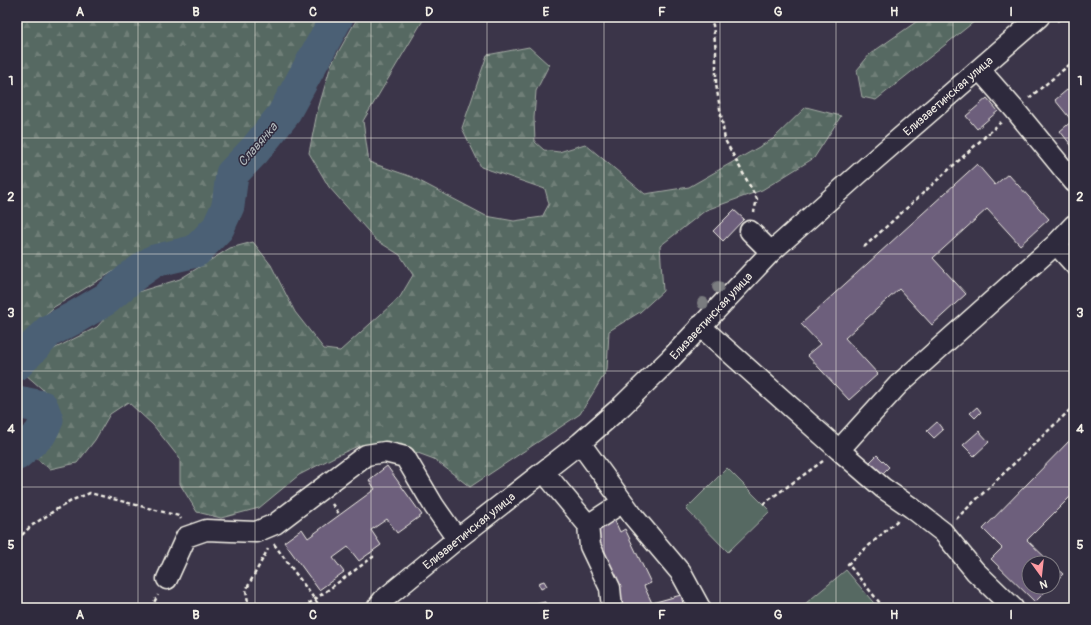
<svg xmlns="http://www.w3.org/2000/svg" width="1091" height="625" viewBox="0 0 1091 625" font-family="Pangolin,sans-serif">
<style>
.forest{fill:url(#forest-firs);stroke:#a5ada5}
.pitch{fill:#566962;stroke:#a5ada5}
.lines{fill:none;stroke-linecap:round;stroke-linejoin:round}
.river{stroke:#4b6175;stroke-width:33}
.building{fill:#6d5f7b;stroke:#f4f1e8}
.minor-casing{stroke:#f4f1e8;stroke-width:23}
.path{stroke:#f4f1e8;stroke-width:2.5;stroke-dasharray:4 3;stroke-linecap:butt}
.minor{stroke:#2f2a3d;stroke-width:20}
.tree{fill:#7a7b7f}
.grid{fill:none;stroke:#f4f1e8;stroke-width:1;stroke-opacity:0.55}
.labels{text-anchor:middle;stroke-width:3;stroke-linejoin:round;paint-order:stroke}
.street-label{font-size:12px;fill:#f4f1e8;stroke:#2f2a3d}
.water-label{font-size:13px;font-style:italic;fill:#b0b7ba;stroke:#2f2a3d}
.neatline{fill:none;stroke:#f4f1e8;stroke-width:1.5}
.grid-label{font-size:13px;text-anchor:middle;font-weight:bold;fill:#f4f1e8}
</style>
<defs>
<pattern id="forest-firs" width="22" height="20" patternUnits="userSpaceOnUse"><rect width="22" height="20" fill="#566962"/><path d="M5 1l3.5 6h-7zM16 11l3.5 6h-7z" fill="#6f7f78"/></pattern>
</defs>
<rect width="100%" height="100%" fill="#3b3549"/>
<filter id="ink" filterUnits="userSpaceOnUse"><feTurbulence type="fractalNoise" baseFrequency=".025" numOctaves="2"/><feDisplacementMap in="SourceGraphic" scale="8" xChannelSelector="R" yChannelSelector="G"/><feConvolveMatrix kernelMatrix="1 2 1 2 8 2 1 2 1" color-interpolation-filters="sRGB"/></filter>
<g filter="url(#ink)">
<path class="forest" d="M17 17H331L273 108 226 166 211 220 186 247 134 259 54 307 17 341Z
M358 17H425L363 121 369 162 412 177 486 216 514 221 542 217 549 204 545 189 481 167 462 128 487 55 529 47 549 65 536 91 534 118 535 142 544 150 559 152 585 144 645 194 689 187 773 139 806 107 841 116 814 158 762 190 706 210 660 246 663 291 640 312 609 331 607 370 580 414 470 487 434 459 399 446 360 445 336 456 299 475 259 508 221 518 197 512 180 484V459L153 425 128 402 110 414 95 440 77 463 50 469 30 454 54 421 57 402 25 374 48 352 97 327 125 296 180 279 230 248 253 242 271 265 295 312 324 349 340 351 400 297 413 275 400 255 376 240 329 187 309 153 317 113 331 65Z
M923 17H980L876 100 862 97 857 70 870 54Z"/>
<path class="pitch" d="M727 468 770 511 728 552 686 509Z
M846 570 878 608H800Z"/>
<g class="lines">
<path class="river" d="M17 364 49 331 74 318 106 299 134 275 154 261 196 251 218 228 228 206 232 174 255 150 283 115 337 17
M17 402 42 407 47 420 40 434 17 454"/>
</g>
<path class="building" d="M1074 84V149L1060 131 1072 121 1055 100Z
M987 98 998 111 977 129 966 116Z
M977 164 995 185 1008 174 1049 219 1020 245 987 209 933 258 966 294 932 325 899 289 845 338 878 374 849 400 807 355 820 344 801 324Z
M734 210 744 219 723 241 713 231Z
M977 407 981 412 975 418 970 413Z
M937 422 943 430 934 438 927 431Z
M979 431 989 442 974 456 963 445Z
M1074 436V493L1027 540 1051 563H1029V587H1050L1035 602 991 559 1002 548 983 529Z
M877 455 889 467 881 475 869 463Z
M387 466 422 515 397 533 387 519 371 530 381 545 359 561 348 547 333 558 344 572 319 590 284 542 302 529 308 538 375 489 369 480Z
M614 519 620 532 625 529 651 583 644 586 652 603 681 595 684 608H626L625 605 621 607 595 544 601 541 595 528Z
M1053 565 1063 574 1053 584Z
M544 581 547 586 541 589 538 583Z
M545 602 547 608H532V605Z"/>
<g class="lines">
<defs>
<path id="minor" d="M981 68 987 78 1015 110 1074 182
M750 231 771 252
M1056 244 1074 264
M700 326 839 450
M580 443 633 516 681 573 700 608
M544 472 588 525 590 546 610 588 612 608
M588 525 623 502
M167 579 186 537 206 530 256 532 275 524 366 455 385 452 405 457 434 506 457 539
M377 608 383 600 457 539 580 443 622 406 670 359 771 252 871 163 1039 17
M1013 608 975 571 943 532 912 508 883 488 839 450 898 385 1056 244 1074 225"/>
</defs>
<use href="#minor" class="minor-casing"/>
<path class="path" d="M709 17 713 25 716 51V84L725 140 757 199 754 212
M1057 21 1062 17
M1029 98 1074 61
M864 247 1001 122
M332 504 340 515
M763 504 823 461
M956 519 1074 406
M17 540 31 526 57 509 75 499 90 493 179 516 181 519
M274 544 321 608
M151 608 158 595
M249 608 246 590 268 549
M303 608 373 557 370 553
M884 608 848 564 898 520"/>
<use href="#minor" class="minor"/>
</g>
<g class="tree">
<circle cx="718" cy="287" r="6"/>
<circle cx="703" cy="303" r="6"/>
</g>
</g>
<path class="grid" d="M138 17V608M255 17V608M371 17V608M487 17V608M604 17V608M720 17V608M836 17V608M953 17V608M17 138H1074M17 254H1074M17 371H1074M17 487H1074"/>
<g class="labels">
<g class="street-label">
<text transform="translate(948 96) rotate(-41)" y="4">Елизаветинская улица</text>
<text transform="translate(711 316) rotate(-47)" y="4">Елизаветинская улица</text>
<text transform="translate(469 531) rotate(-39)" y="4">Елизаветинская улица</text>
</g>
<g class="water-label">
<text transform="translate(257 144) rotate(-49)" y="5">Славянка</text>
</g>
</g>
<rect width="1091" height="625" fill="none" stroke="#2f2a3d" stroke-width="44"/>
<g transform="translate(1041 575) rotate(165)"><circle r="19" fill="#2f2a3d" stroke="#7e7a81"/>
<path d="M0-3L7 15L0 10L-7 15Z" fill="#ff9aa2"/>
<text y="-6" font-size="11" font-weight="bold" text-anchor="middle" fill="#f4f1e8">N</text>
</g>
<rect x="22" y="22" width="1047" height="581" class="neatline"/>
<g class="grid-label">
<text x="80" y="16">A</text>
<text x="196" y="16">B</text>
<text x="313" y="16">C</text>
<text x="429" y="16">D</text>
<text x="546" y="16">E</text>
<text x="662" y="16">F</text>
<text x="778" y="16">G</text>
<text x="894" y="16">H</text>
<text x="1011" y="16">I</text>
<text x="11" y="85">1</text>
<text x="1080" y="85">1</text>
<text x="11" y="201">2</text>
<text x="1080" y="201">2</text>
<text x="11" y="317">3</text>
<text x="1080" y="317">3</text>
<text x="11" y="433">4</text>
<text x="1080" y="433">4</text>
<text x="11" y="549">5</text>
<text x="1080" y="549">5</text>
<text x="80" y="619">A</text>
<text x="196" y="619">B</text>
<text x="313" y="619">C</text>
<text x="429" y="619">D</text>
<text x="546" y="619">E</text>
<text x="662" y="619">F</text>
<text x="778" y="619">G</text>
<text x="894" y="619">H</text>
<text x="1011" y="619">I</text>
</g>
</svg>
